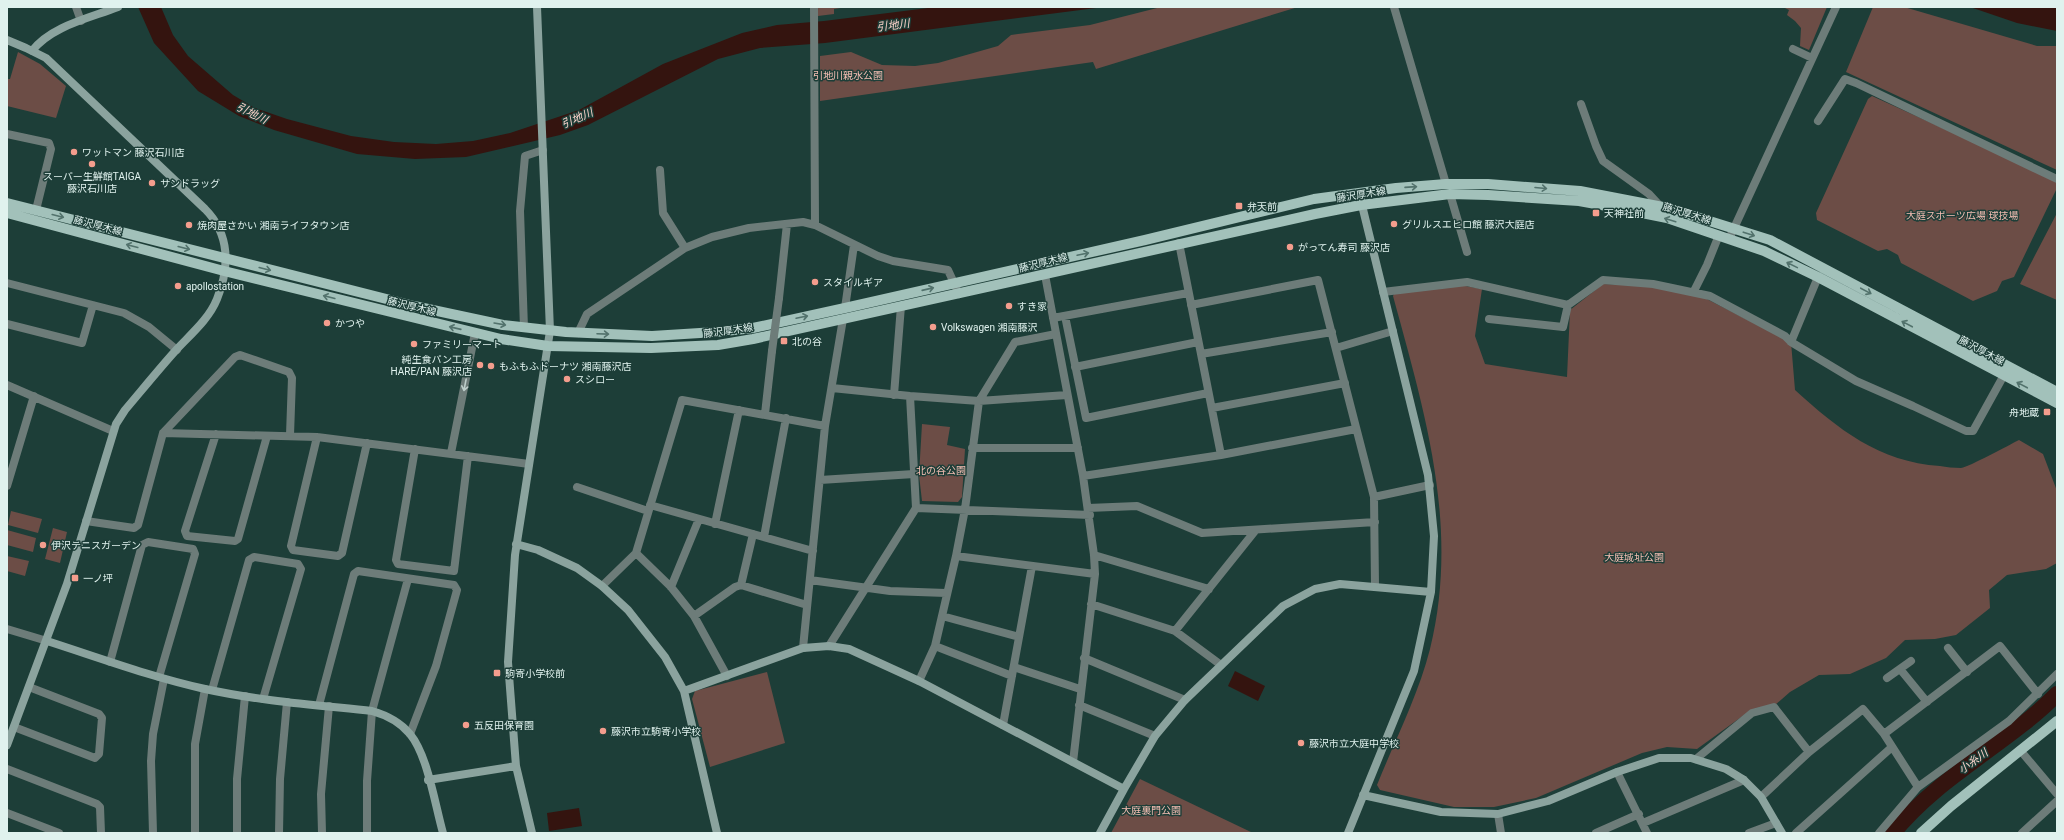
<svg xmlns="http://www.w3.org/2000/svg" width="2064" height="840" viewBox="0 0 2064 840" font-family="Roboto,'Noto Sans JP',sans-serif">
<style>
.green{fill:#6c4d46}
.water{fill:#34140f}
.lines{fill:none;stroke-linecap:round;stroke-linejoin:round}
.river{stroke:#34140f;stroke-width:16}
.street{stroke:#6d7c79;stroke-width:8}
.secondary{stroke:#8ba39e;stroke-width:8}
.primary{stroke:#a2c1ba;stroke-width:10}
.street-bridge{stroke:#6d7c79;stroke-width:8}
.oneway{stroke:#52726c}
.oneway2{stroke:#becfcb}
.poi-dot{fill:#f49d8d;stroke:#1d3e38;stroke-width:1.5}
.labels{text-anchor:middle;stroke-width:3;stroke-linejoin:round;paint-order:stroke}
.park-label{font-size:10px;fill:#f6bfb4;stroke:#1d3e38}
.poi-label{font-size:10px;fill:#e0f2ee;stroke:#1d3e38;text-anchor:start}
.street-label{font-size:10px;fill:#e0f2ee;stroke:#1d3e38}
.water-label{font-size:11px;font-style:italic;fill:#fed4cb;stroke:#1d3e38}
</style>
<rect width="100%" height="100%" fill="#1d3e38"/>
<path class="green" d="M818 7H847L834 9V14L818 16Z
M1161 7H1298L1096 69 1093 62 820 101V56L851 52 882 65 915 66 938 63 998 46 1011 35 1090 25Z
M1783 7H1827L1809 50 1800 46 1801 28 1795 21 1787 15 1789 10Z
M1873 7H1904L2037 46H2057V170L1846 72Z
M18 52 40 64 66 86 56 118 7 106V79H10Z
M1872 96 2057 180V188L2014 277 2002 281 1997 291 1973 301 1901 263 1898 255 1887 249 1878 251 1817 220 1816 213 1868 99Z
M2057 213V300L2020 284Z
M1603 284 1650 286 1699 295 1791 342 1795 390C1838 429 1879 462 1940 466 1946 467 1954 468 1961 468 1971 466 2007 446 2019 440L2043 454 2057 491V563L2046 569 2007 575 1989 590 1990 608 1956 635 1935 639 1905 640 1886 658 1850 674 1819 675 1790 692 1775 705 1751 710 1697 749 1667 747 1642 753 1536 798 1494 807H1454L1380 790 1377 785C1395 740 1418 696 1430 649 1460 527 1425 413 1393 296L1395 292 1460 285 1482 289 1475 336 1485 364 1567 377 1570 310Z
M922 424 950 427 947 445 965 449 962 497 958 502 922 501 919 475Z
M11 511 42 519 38 533 8 525Z
M53 528 67 532 60 563 45 559Z
M7 530 36 538 33 552 7 545Z
M7 556 29 561 25 576 7 571Z
M767 672 785 743 710 767 692 699 695 691Z
M1140 779 1253 833H1111Z"/>
<path class="water" d="M138 7H161L173 35 188 56 233 95 255 108 287 119 351 136 394 142 436 144 473 141 510 133 579 110 663 64 742 33 777 25 824 21 936 7H1104L825 43 760 48 718 59 588 125 560 135 466 157 415 159 357 154 274 130 239 116 198 91 154 43Z
M1970 7H2057V31L2017 23Z
M1235 671 1265 686 1258 701 1228 686Z
M579 808 582 826 549 831 547 813Z"/>
<g class="lines">
<path class="river" d="M1893 833C1939 776 2006 745 2057 694"/>
<path class="street" d="M76 7 81 21
M814 7 815 225
M1394 7 1446 184
M1793 49 1812 58
M1581 104 1596 146 1603 161 1649 194 1661 207
M1818 121 1845 79 1856 83 2057 179
M7 134 49 143 51 149 36 210
M660 170 663 213 685 248
M1450 194 1467 252
M1729 239 1836 7
M1179 243 1221 455
M1045 275 1083 476 1094 555 1095 574 1073 762
M7 283 124 313 149 327 177 350
M1694 291 1707 265 1719 235
M1383 292 1467 282 1568 305 1603 280 1653 284 1710 296 1785 336 1791 342 1856 381 1913 406 1966 431H1973L2004 375
M779 298 787 224
M1191 305 1318 280 1374 497 1375 586
M845 308 854 245
M1065 316 1086 418 1208 393
M1053 318 1188 293
M1489 319 1563 327 1568 305
M7 324 82 343 93 305
M524 328 520 211 525 156 543 150
M578 333 587 314 685 248 712 237 749 228 803 222 815 225 878 256 893 261 948 270 959 294
M1791 342 1818 277
M1336 348 1393 331
M1201 354 1332 332
M1075 367 1198 342
M7 385 113 431
M832 388 910 396 979 401 1067 395
M894 395 901 306
M1212 408 1345 383
M765 414 772 351
M163 433 317 437 529 464
M216 434 185 531 187 536 235 541 238 539 267 436
M317 437 291 546 293 550 338 556 342 553 367 443
M972 448H1078
M415 449 396 560 398 564 454 571 468 456
M451 453 475 333
M1083 476 1221 455 1356 429
M820 480 914 474
M7 486 34 396
M577 487 648 511
M1374 497 1430 485
M650 505 813 551
M916 508 1090 515
M1088 508 1137 506 1202 533 1375 522
M86 521 134 528 138 525 163 433 235 357 240 355 289 372 292 378 290 435
M715 524 739 410
M764 537 786 418
M636 553 671 587 694 616 727 676
M1094 555 1209 589
M956 556 1095 574
M810 580 890 591 946 593
M741 585 753 534
M602 586 636 553 682 400 825 426
M671 587 699 519
M1091 604 1175 631 1221 665
M694 616 735 587 741 585 807 605
M942 616 1019 637
M7 629 47 641
M1175 631 1255 531
M829 646 916 508 910 396
M935 646 1012 676
M803 648 825 426 843 319
M1948 648 1967 672
M1084 658 1185 700
M110 662 142 545 148 542 193 549 195 554 159 677
M1014 667 1080 689
M1900 669 1927 702
M1887 678 1911 661
M919 681 935 646 956 556 965 509 979 401 1015 342 1056 334
M212 690 249 560 254 557 298 564 301 569 263 699
M319 705 354 574 358 571 454 585 457 590 436 666 410 734
M1079 705 1155 736
M1003 725 1032 566
M14 727 95 758 99 754 102 718 99 714 29 687
M1884 734 2000 646 2038 694
M2020 750 2057 794
M1696 759 1752 713 1774 707 1809 752
M7 769 97 804 100 807 101 833
M1617 772 1647 833
M1761 797 1809 752 1863 709 1884 734 1918 787
M7 813 59 833
M1498 814 1501 833
M1643 823 1744 780
M153 833 151 761 153 734 164 679
M195 833V744L205 689
M237 833V779L245 696
M279 833 280 779 287 702
M322 833 321 794 329 706
M367 833V781L372 711 408 579
M1596 833 1639 814
M1749 833 1776 823
M1796 833 1892 747
M1879 833 1918 787 2009 721 2057 674
M2022 833 2057 801"/>
<path class="secondary" d="M7 40 26 48 46 58 205 209C230 234 230 267 217 299 209 319 191 334 177 349 159 369 142 390 125 410L116 424 67 584 7 745
M32 51C51 26 90 18 118 7
M516 544 538 550 577 568 602 586 628 610 665 657 684 691 717 833
M47 641C100 658 151 677 205 689 260 701 316 705 372 711 386 715 400 722 410 734 428 756 435 805 443 833
M684 691 803 648 829 646 849 649 919 681 1124 789
M428 780 516 766
M1363 795 1441 812 1498 814 1548 801 1617 772 1659 758H1691L1726 769 1744 780 1761 797 1782 833
M532 833 516 766 508 662 515 555 550 331 537 7
M1100 833 1124 789 1155 736 1185 700 1283 606 1315 589 1340 584 1431 592
M1348 833 1414 671 1431 592 1434 536 1428 475 1359 193"/>
<path class="primary" d="M7 203 414 306 503 325 566 332 652 336 716 332 753 328 845 308 1145 240 1314 199 1396 188 1446 184H1488L1580 191 1668 208 1770 240 2057 392
M7 213 224 271 501 339 548 346 651 348 718 345 753 339 1315 214 1361 205 1450 194 1488 195 1579 201 1607 206 1667 218 1764 251 1818 277 2057 403
M1921 833 1951 806 2057 721"/>
<path class="street-bridge" d="M772 351 779 298"/>
</g>
<defs><path id="oneway-shaft" d="M-6 0H5M1.5-3L5.5 0L1.5 3" fill="none" stroke-width="1.6" stroke-linecap="round" stroke-linejoin="round"/></defs>
<g class="oneway">
<use href="#oneway-shaft" transform="translate(1411 187) rotate(-4)"/>
<use href="#oneway-shaft" transform="translate(1541 188) rotate(5)"/>
<use href="#oneway-shaft" transform="translate(58 216) rotate(14)"/>
<use href="#oneway-shaft" transform="translate(1670 220) rotate(-163)"/>
<use href="#oneway-shaft" transform="translate(1749 234) rotate(18)"/>
<use href="#oneway-shaft" transform="translate(132 246) rotate(-165)"/>
<use href="#oneway-shaft" transform="translate(184 248) rotate(14)"/>
<use href="#oneway-shaft" transform="translate(1083 254) rotate(-12)"/>
<use href="#oneway-shaft" transform="translate(1792 265) rotate(-154)"/>
<use href="#oneway-shaft" transform="translate(265 269) rotate(14)"/>
<use href="#oneway-shaft" transform="translate(928 289) rotate(-13)"/>
<use href="#oneway-shaft" transform="translate(1866 291) rotate(28)"/>
<use href="#oneway-shaft" transform="translate(329 297) rotate(-166)"/>
<use href="#oneway-shaft" transform="translate(802 317) rotate(-12)"/>
<use href="#oneway-shaft" transform="translate(500 324) rotate(10)"/>
<use href="#oneway-shaft" transform="translate(1907 324) rotate(-152)"/>
<use href="#oneway-shaft" transform="translate(455 328) rotate(-167)"/>
<use href="#oneway-shaft" transform="translate(603 334) rotate(2)"/>
<use href="#oneway-shaft" transform="translate(2022 385) rotate(-152)"/>
</g>
<use class="oneway2" href="#oneway-shaft" transform="translate(465 385) rotate(101)"/>
<g class="poi-dot">
<circle cx="74" cy="152" r="4"/>
<circle cx="92" cy="164" r="4"/>
<circle cx="152" cy="183" r="4"/>
<rect x="1235" y="202" width="8" height="8" rx="2"/>
<rect x="1592" y="209" width="8" height="8" rx="2"/>
<circle cx="1394" cy="224" r="4"/>
<circle cx="189" cy="225" r="4"/>
<circle cx="1290" cy="247" r="4"/>
<circle cx="815" cy="282" r="4"/>
<circle cx="178" cy="286" r="4"/>
<circle cx="1009" cy="306" r="4"/>
<circle cx="327" cy="323" r="4"/>
<circle cx="933" cy="327" r="4"/>
<rect x="780" y="337" width="8" height="8" rx="2"/>
<circle cx="414" cy="344" r="4"/>
<circle cx="480" cy="365" r="4"/>
<circle cx="491" cy="366" r="4"/>
<circle cx="567" cy="379" r="4"/>
<rect x="2043" y="408" width="8" height="8" rx="2"/>
<circle cx="43" cy="545" r="4"/>
<rect x="71" y="574" width="8" height="8" rx="2"/>
<rect x="493" y="669" width="8" height="8" rx="2"/>
<circle cx="466" cy="725" r="4"/>
<circle cx="603" cy="731" r="4"/>
<circle cx="1301" cy="743" r="4"/>
</g>
<g class="labels">
<g class="park-label">
<text x="848" y="79">引地川親水公園</text>
<text x="1962" y="219">大庭スポーツ広場 球技場</text>
<text x="941" y="474">北の谷公園</text>
<text x="1634" y="561">大庭城址公園</text>
<text x="1151" y="814">大庭裏門公園</text>
</g>
<g class="poi-label">
<text x="82" y="156">ワットマン 藤沢石川店</text>
<text x="92" y="180" text-anchor="middle">スーパー生鮮館TAIGA<tspan x="92" dy="12">藤沢石川店</tspan></text>
<text x="160" y="187">サンドラッグ</text>
<text x="1247" y="210">弁天前</text>
<text x="1604" y="217">天神社前</text>
<text x="1402" y="228">グリルスエヒロ館 藤沢大庭店</text>
<text x="197" y="229">焼肉屋さかい 湘南ライフタウン店</text>
<text x="1298" y="251">がってん寿司 藤沢店</text>
<text x="823" y="286">スタイルギア</text>
<text x="186" y="290">apollostation</text>
<text x="1017" y="310">すき家</text>
<text x="335" y="327">かつや</text>
<text x="941" y="331">Volkswagen 湘南藤沢</text>
<text x="792" y="345">北の谷</text>
<text x="422" y="348">ファミリーマート</text>
<text x="472" y="363" text-anchor="end">純生食パン工房<tspan x="472" dy="12">HARE/PAN 藤沢店</tspan></text>
<text x="499" y="370">もふもふドーナツ 湘南藤沢店</text>
<text x="575" y="383">スシロー</text>
<text x="2039" y="416" text-anchor="end">舟地蔵</text>
<text x="51" y="549">伊沢テニスガーデン</text>
<text x="83" y="582">一ノ坪</text>
<text x="505" y="677">駒寄小学校前</text>
<text x="474" y="729">五反田保育園</text>
<text x="611" y="735">藤沢市立駒寄小学校</text>
<text x="1309" y="747">藤沢市立大庭中学校</text>
</g>
<g class="street-label">
<text transform="translate(1361 194) rotate(-9)" y="4">藤沢厚木線</text>
<text transform="translate(1687 213) rotate(17)" y="4">藤沢厚木線</text>
<text transform="translate(98 225) rotate(15)" y="4">藤沢厚木線</text>
<text transform="translate(1043 262) rotate(-14)" y="4">藤沢厚木線</text>
<text transform="translate(412 306) rotate(14)" y="4">藤沢厚木線</text>
<text transform="translate(728 330) rotate(-8)" y="4">藤沢厚木線</text>
<text transform="translate(1982 350) rotate(28)" y="4">藤沢厚木線</text>
</g>
<g class="water-label">
<text transform="translate(893 25) rotate(-7)" y="4">引地川</text>
<text transform="translate(252 113) rotate(26)" y="4">引地川</text>
<text transform="translate(577 118) rotate(-24)" y="4">引地川</text>
<text transform="translate(1973 761) rotate(-36)" y="4">小糸川</text>
</g>
</g>
<rect width="2064" height="840" fill="none" stroke="#e0f2ee" stroke-width="16"/>
</svg>
